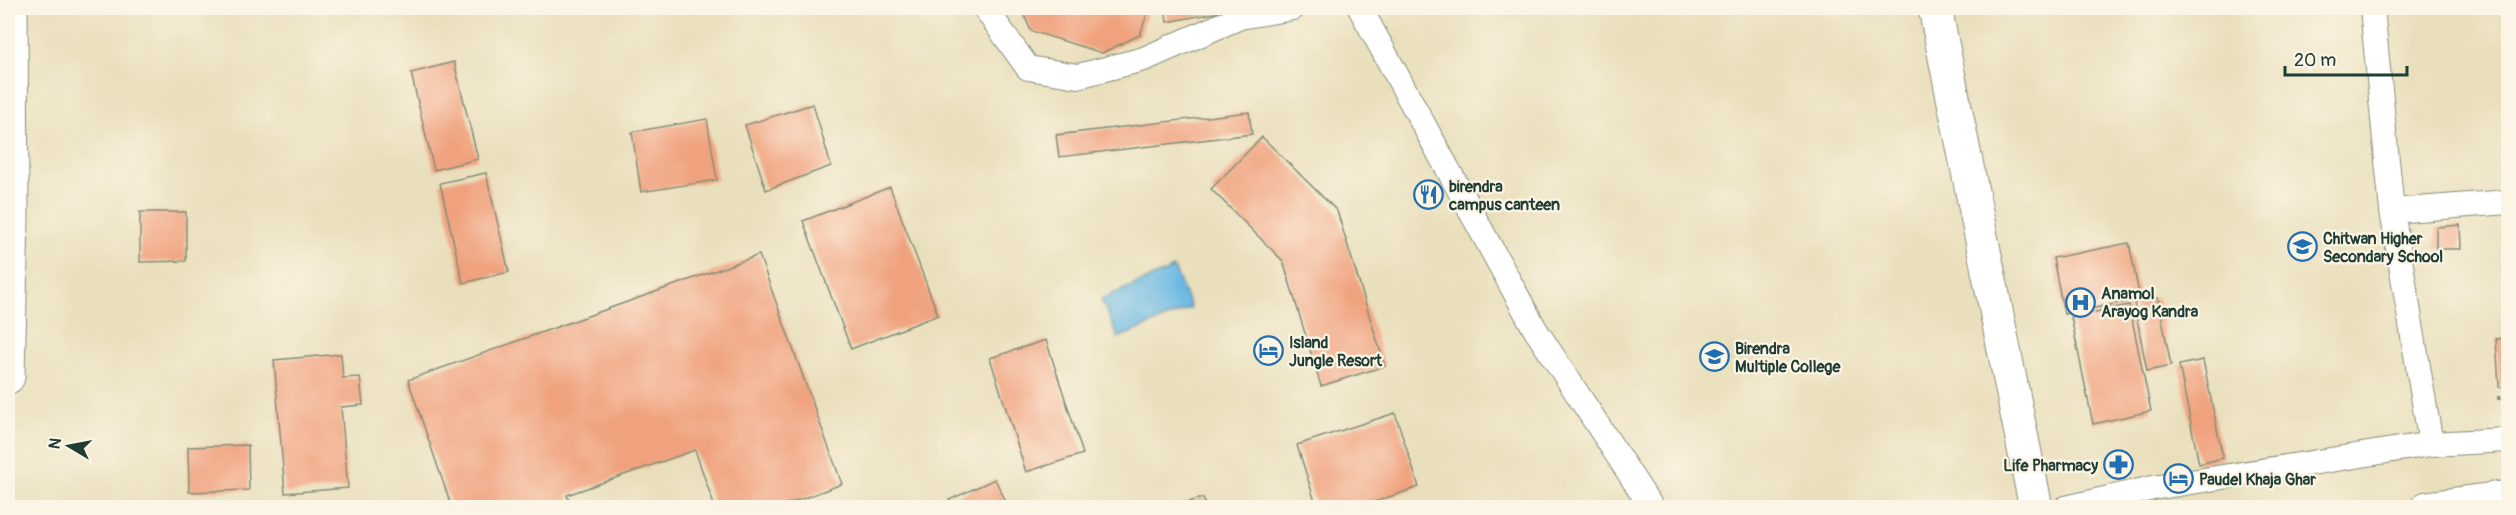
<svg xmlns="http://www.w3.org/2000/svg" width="2516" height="515" viewBox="0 0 2516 515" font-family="Pangolin,sans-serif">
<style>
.water{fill:#69b8e3;stroke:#447a8c;stroke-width:1.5}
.building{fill:#f0a27e}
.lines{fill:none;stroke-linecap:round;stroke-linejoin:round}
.lane-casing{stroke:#848e78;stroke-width:26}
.street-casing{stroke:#848e78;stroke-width:35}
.secondary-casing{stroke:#848e78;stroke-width:35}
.highway-casing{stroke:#848e78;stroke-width:35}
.path{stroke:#848e78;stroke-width:4;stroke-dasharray:4.5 4.5;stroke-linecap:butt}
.lane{stroke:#fff;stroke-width:24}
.street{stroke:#fff;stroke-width:33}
.secondary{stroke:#fff;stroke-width:33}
.highway{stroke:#fff;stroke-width:33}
.labels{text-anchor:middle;stroke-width:4.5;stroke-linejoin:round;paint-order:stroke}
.poi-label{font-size:16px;font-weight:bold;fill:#1f3d34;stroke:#fcf5e5;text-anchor:start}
</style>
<rect width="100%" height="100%" fill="#fcf5e5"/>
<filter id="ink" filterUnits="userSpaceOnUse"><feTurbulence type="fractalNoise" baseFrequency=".0167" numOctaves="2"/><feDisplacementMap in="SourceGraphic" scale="12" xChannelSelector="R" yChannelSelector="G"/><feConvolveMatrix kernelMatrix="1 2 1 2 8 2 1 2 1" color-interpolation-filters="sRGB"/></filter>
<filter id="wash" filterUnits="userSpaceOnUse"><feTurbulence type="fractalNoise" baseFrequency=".008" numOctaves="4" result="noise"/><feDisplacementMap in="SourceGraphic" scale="24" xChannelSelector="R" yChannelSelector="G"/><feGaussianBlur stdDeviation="1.35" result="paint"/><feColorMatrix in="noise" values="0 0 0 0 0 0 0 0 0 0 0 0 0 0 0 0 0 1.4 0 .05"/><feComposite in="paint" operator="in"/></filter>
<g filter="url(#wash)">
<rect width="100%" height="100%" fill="#e9dfbc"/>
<path class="water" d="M1174 268 1191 308 1118 338 1101 299Z"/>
<g id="blocks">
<path class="building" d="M1021 8H1149L1140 35 1102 53 1031 31Z
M1165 8H1236V9L1167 22Z
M454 62 478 159 434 170 411 73Z
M813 104 831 166 766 190 745 125Z
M1249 112 1252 134 1059 157 1056 135Z
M707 119 717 180 641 192 632 132Z
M1262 137 1337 211 1385 366 1321 386 1283 261 1211 189Z
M486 173 509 272 463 283 440 183Z
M890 187 938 315 851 349 803 221Z
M140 212H186V261L140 262Z
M2460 225 2461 249H2436V227Z
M2129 243 2140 299 2064 314 2053 258Z
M759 255 842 484 777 508H715L695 450 567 495 571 508H452L408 380Z
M2158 298 2171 366 2147 371 2134 303Z
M2129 305 2151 411 2093 424 2071 317Z
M2508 338V386L2499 387 2496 339Z
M1046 340 1083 454 1026 472 990 358Z
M341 354 343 378 360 377 363 405 341 407 348 488 285 493 274 360Z
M2203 360 2223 458 2199 464 2179 365Z
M1395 413 1419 487 1356 508H1317L1297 445Z
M248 445 249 490 189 492 188 447Z
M995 479 1009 508H953L949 500Z
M1203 498 1206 508H1170V507Z"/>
</g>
</g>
<g filter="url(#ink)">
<use href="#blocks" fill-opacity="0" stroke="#848e78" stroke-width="1.5"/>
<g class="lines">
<defs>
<path id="lane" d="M985 8 1028 68 1078 76 1144 59 1240 17 1293 8
M1360 8 1535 329 1652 508
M2372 8 2392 211 2431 444
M2392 211 2508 202
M2066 508 2153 488 2431 444 2508 440"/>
<path id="street" d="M8 377 12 219 11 8"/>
<path id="secondary" d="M1935 8 2036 508"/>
<path id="highway" d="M2427 508 2508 497"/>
</defs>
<use href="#lane" class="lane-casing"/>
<use href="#street" class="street-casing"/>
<use href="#secondary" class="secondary-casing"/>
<use href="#highway" class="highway-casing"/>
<path class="path" d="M2497 398H2508"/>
<use href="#lane" class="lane"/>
<use href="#street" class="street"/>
<use href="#secondary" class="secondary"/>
<use href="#highway" class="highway"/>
</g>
</g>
<defs>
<symbol id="restaurant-ring" viewBox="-11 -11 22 22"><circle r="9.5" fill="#fcf5e5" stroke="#1f6fb2" stroke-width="1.5"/><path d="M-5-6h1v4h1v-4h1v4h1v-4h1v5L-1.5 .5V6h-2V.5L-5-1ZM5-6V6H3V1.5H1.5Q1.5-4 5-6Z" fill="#1f6fb2"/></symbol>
<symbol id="school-ring" viewBox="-11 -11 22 22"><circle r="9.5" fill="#fcf5e5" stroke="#1f6fb2" stroke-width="1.5"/><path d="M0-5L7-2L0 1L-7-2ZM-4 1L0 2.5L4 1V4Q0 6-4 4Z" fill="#1f6fb2"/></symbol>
<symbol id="hospital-ring" viewBox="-11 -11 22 22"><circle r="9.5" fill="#fcf5e5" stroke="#1f6fb2" stroke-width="1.5"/><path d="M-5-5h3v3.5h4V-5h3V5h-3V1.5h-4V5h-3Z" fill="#1f6fb2"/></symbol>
<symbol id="hotel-ring" viewBox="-11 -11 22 22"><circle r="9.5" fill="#fcf5e5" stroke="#1f6fb2" stroke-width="1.5"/><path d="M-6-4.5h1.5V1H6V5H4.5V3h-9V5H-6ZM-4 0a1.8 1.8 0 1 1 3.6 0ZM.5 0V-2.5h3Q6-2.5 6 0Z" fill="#1f6fb2"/></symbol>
<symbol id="university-ring" viewBox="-11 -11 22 22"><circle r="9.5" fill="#fcf5e5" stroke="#1f6fb2" stroke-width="1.5"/><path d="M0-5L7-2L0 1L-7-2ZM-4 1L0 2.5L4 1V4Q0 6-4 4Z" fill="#1f6fb2"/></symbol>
<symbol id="pharmacy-ring" viewBox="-11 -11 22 22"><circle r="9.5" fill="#fcf5e5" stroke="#1f6fb2" stroke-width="1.5"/><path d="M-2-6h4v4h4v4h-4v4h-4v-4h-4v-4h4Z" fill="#1f6fb2"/></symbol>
</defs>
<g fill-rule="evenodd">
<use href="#restaurant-ring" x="1412" y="178" width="33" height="33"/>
<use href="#school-ring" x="2286" y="230" width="33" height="33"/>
<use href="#hospital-ring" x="2064" y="286" width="33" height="33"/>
<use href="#hotel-ring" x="1252" y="334" width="33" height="33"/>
<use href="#university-ring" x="1698" y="340" width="33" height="33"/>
<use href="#pharmacy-ring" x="2102" y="448" width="33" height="33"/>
<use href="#hotel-ring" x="2162" y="462" width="33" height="33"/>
</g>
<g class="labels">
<g class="poi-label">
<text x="1449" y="192">birendra<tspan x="1449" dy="18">campus canteen</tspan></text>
<text x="2323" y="244">Chitwan Higher<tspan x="2323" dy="18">Secondary School</tspan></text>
<text x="2101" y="299">Anamol<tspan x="2101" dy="18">Arayog Kandra</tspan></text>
<text x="1289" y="348">Island<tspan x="1289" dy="18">Jungle Resort</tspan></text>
<text x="1735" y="354">Birendra<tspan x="1735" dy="18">Multiple College</tspan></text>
<text x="2098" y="471" text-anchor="end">Life Pharmacy</text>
<text x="2199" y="485">Paudel Khaja Ghar</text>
</g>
</g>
<rect width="2516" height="515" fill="none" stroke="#fcf5e5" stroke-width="30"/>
<g transform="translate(69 446) rotate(280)" stroke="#fcf5e5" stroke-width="4.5" paint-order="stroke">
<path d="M0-4.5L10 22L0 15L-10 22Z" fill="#1f3d34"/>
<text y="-9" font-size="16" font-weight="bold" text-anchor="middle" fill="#1f3d34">N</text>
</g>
<path d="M2285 66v9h122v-9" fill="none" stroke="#1f3d34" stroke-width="3"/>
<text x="2294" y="66" font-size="18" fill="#1f3d34" stroke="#fcf5e5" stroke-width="4.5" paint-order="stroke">20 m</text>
</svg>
